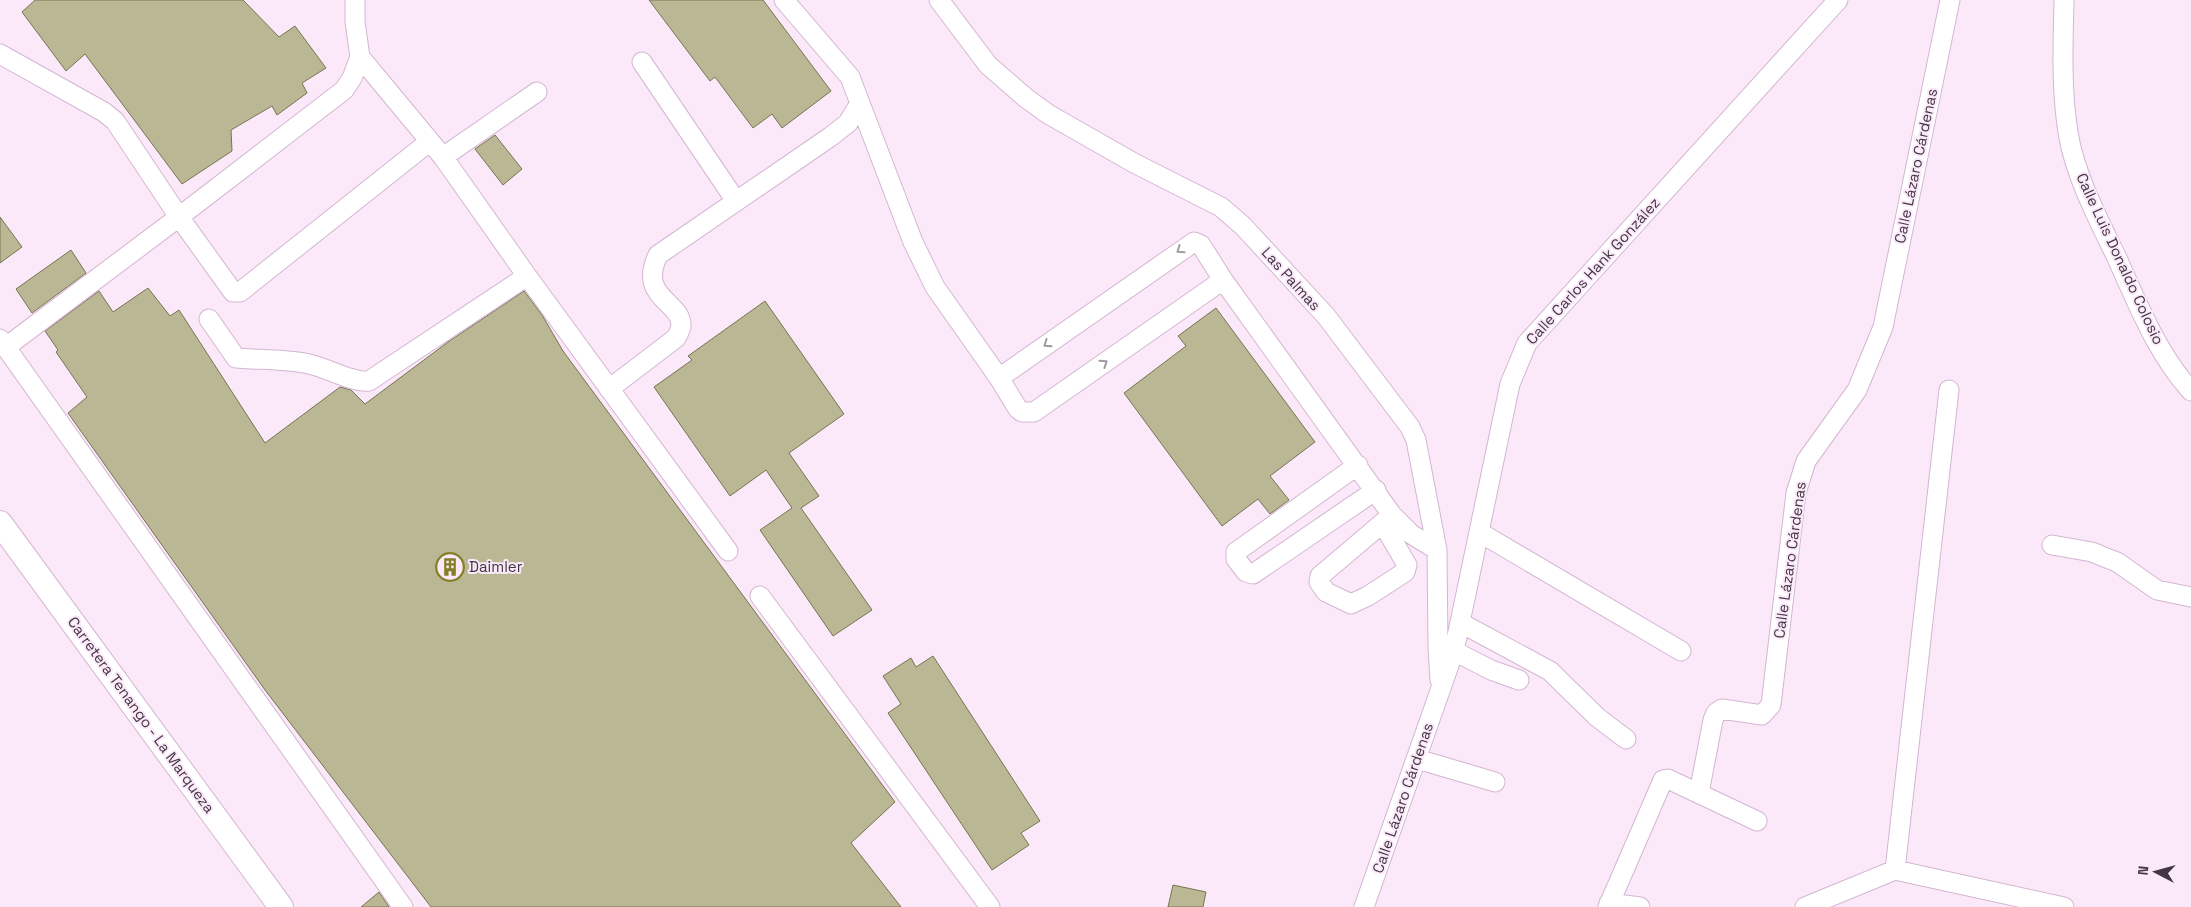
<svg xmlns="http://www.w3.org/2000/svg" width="2191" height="907" viewBox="0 0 2191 907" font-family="'Space Grotesk',sans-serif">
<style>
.building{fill:#bab894;stroke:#777452}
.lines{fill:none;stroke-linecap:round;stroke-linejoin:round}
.minor-casing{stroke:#d3b6d2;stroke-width:21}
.major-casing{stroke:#d3b6d2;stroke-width:26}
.minor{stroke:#fff;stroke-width:19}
.major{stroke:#fff;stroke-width:24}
.oneway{stroke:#a09ba0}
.labels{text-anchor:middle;stroke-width:4;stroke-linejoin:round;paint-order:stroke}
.street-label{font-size:15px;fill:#423742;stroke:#fbe9fa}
.poi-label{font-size:15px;fill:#423742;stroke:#fbe9fa;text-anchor:start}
</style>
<rect width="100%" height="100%" fill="#fbe9fa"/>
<path class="building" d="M35 0H243L279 37 295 26 326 68 302 83 307 93 277 115 272 106 231 130 232 151 182 184 85 54 66 71 22 12Z
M649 0H763L831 91 782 128 772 114 753 128 715 77 710 81Z
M495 135 522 169 503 185 475 149Z
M0 217 22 247 0 263Z
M71 250 86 273 32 313 16 289Z
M148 288 170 316 179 310 265 443 340 387 351 390 365 404 448 342 524 291 542 315 563 351 895 802 851 843 901 907H431L265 690 68 413 87 397 56 352 58 350 45 331 99 291 113 312Z
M765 301 844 414 789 453 819 496 801 508 872 610 833 636 760 530 792 508 766 470 730 496 654 387 692 360 688 356Z
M1216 308 1315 442 1270 476 1289 500 1270 514 1258 499 1222 526 1124 393 1186 346 1178 336Z
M933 656 1040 821 1021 833 1029 845 992 870 888 713 901 704 883 676 911 658 916 667Z
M1173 885 1206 892 1203 907H1168Z
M379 892 389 907H361Z"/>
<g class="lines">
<defs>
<path id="minor" d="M784 0 850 77 913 242 935 287 999 378
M939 0 988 65 1026 98 1048 114 1134 163 1221 207 1243 226 1326 316 1410 427 1416 440 1437 550 1438 648 1440 680
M2064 0C2063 44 2061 88 2068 132 2074 173 2098 219 2116 256 2137 302 2156 352 2191 391
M0 54 104 112 115 121 179 217 233 292H240L429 142
M360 57 443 157 537 92
M642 62 736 201
M443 157 527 276 728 551
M1223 280 1034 412H1022L1018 409 999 378 1194 242 1201 245 1223 280 1392 515 1411 534 1437 550
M209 319 236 358C259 360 286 359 309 364 328 368 352 383 369 381L527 276
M0 339 403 907
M6 347 179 217 344 90 352 78 360 57 355 22V0
M609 389 676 338C678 335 680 330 681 327 683 301 637 299 658 255L830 137 848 123 860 103
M1358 465 1236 552V559L1246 572 1253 574 1376 490
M1383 524 1407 565 1405 572 1368 596 1351 604 1326 592 1319 582 1320 576 1392 515
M1479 532 1681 651
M2052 545 2092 552 2104 557 2117 562 2157 590 2191 597
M760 596 990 907
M1461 623 1550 671 1597 717 1626 739
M1454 651 1491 670 1519 680
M1417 759 1495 782
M1699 793 1713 720 1716 713 1722 709 1762 715 1771 705 1796 493 1806 461 1857 390 1883 327 1950 0
M1895 870 1949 390
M1609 903 1640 907
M1364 907 1454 651 1510 384 1527 343 1838 0
M1608 907 1663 780 1668 779 1757 821
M1805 907 1895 870 2064 907"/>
<path id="major" d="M0 523 281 907"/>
</defs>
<use href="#minor" class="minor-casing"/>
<use href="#major" class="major-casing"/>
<use href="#minor" class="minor"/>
<use href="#major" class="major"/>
</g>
<defs><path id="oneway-chevron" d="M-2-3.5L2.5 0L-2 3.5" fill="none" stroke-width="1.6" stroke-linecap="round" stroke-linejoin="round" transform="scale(1.25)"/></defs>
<g class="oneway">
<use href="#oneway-chevron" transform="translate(1180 250) rotate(145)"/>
<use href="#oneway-chevron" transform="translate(1047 344) rotate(145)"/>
<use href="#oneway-chevron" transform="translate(1104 363) rotate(-35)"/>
</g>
<defs>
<symbol id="building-ring" viewBox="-11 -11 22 22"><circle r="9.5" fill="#fbe9fa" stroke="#857e25" stroke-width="1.5"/><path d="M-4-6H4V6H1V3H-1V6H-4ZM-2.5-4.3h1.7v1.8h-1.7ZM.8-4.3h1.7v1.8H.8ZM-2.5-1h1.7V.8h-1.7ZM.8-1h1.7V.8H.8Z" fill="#857e25"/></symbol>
</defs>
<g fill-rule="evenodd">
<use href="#building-ring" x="434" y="551" width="32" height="32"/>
</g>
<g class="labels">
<g class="street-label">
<text transform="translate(1916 166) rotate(-78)" y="5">Calle Lázaro Cárdenas</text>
<text transform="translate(2120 259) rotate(65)" y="5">Calle Luis Donaldo Colosio</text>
<text transform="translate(1593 271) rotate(-48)" y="5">Calle Carlos Hank González</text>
<text transform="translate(1291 279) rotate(48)" y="5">Las Palmas</text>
<text transform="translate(1790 560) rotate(-82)" y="5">Calle Lázaro Cárdenas</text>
<text transform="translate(141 715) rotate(54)" y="5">Carretera Tenango - La Marqueza</text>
<text transform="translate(1403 798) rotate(-71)" y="5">Calle Lázaro Cárdenas</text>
</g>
<g class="poi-label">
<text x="469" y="572">Daimler</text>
</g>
</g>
<g transform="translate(2156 872) rotate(276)" stroke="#fbe9fa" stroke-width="4" paint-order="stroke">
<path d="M0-4L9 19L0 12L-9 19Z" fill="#423742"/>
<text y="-8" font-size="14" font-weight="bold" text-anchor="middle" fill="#423742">N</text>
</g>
</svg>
